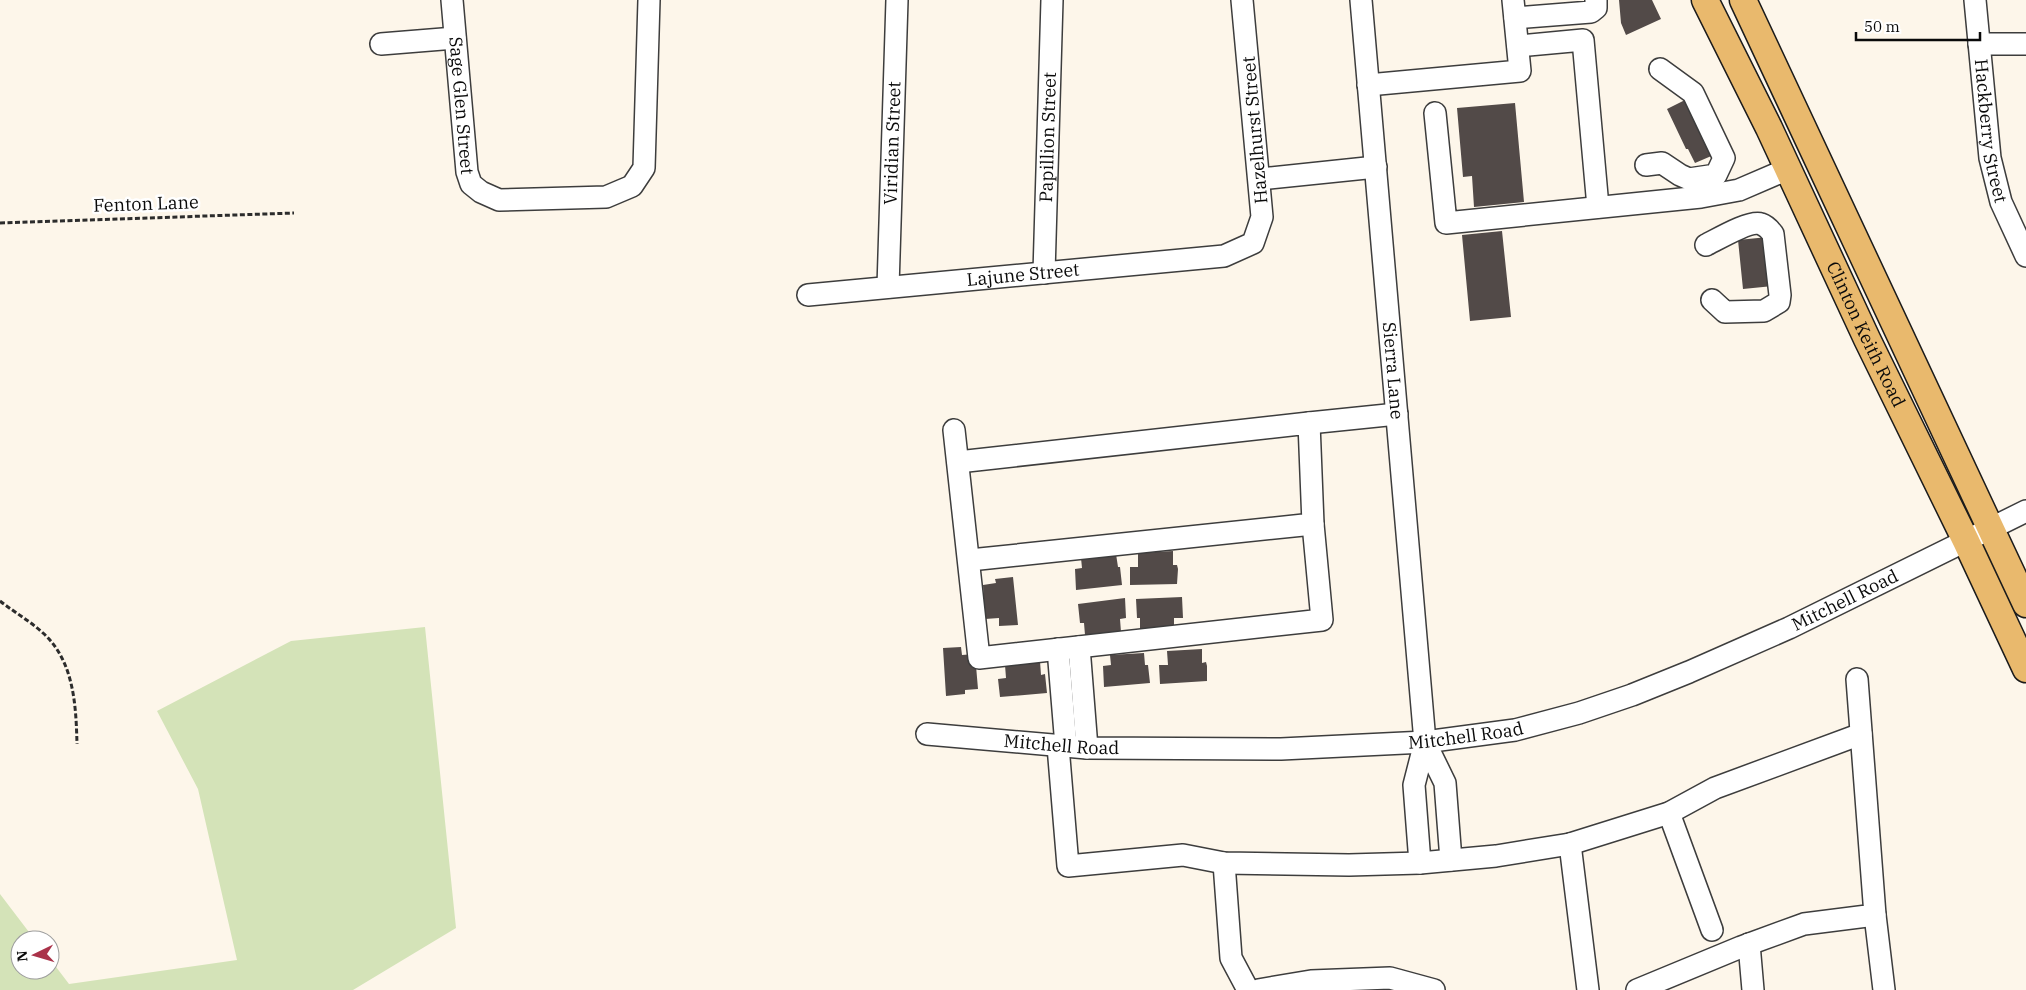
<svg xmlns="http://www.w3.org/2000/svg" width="2026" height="990" viewBox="0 0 2026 990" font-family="'IBM Plex Serif',serif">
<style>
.green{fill:#d4e3b8}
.building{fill:#524a48}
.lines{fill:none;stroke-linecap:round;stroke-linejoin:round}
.minor-casing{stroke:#3d3d3d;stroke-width:24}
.major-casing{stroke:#1b1b1b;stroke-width:29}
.path{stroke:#2c2c2c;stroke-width:3;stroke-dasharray:5 2.5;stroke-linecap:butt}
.minor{stroke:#fff;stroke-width:21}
.major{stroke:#e9b96d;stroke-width:26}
.labels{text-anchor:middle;stroke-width:5;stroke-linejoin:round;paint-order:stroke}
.street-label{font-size:18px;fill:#0a0a0a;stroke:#fff}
</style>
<rect width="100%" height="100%" fill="#fdf6ea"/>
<path class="green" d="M425 627 456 928 353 990H0V894L35 940H20V970H50V959L69 984 237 960 198 789 157 711 291 641Z"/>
<path class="building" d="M1619 0H1652L1661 19 1626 35 1621 23Z
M1691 97 1716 154 1695 163 1688 149H1686L1667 109Z
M1515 103 1524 202 1474 207 1472 176 1463 177 1457 108Z
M1502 231 1511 317 1470 321 1462 235Z
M1768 237 1773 286 1743 289 1738 240Z
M1173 551V565H1177L1178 569 1177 584 1130 585V567H1138V553Z
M1116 554 1118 567H1120L1122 585 1076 590 1075 569 1082 568 1081 558Z
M1013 577 1018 625 999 626V618L985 619 983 585 996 583 995 579Z
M1182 597 1183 618H1174V628L1140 630V618H1137L1136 599Z
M1125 598 1126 618 1120 619 1121 632 1085 635 1084 623H1080L1078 604Z
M961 647 962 655 975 654 978 689 965 690V694L946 696 943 648Z
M1202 649V663L1206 662 1207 666V681L1160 684 1159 665H1168L1167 651Z
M1144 653 1145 665H1148L1150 683 1104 687 1103 666 1111 665 1110 655Z
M1040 661 1041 675 1045 674 1047 693 1000 697 998 679 1006 678 1005 665Z"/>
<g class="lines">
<defs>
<g id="minor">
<path id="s1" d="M452 0 467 172 471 184 481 192 499 200 606 197 632 186 644 168 649 0"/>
<path id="s2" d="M1361 0 1425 742 1414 785 1420 863"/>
<path id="s3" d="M1975 0 1990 158 2001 202 2026 256"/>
<path d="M1515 18 1591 12 1596 8V0"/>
<path d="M381 44 455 38"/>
<path d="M1979 44H2026"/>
<path d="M1518 46 1583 40 1598 207"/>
<path d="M1368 85 1520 71 1513 0"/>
<path d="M1435 113 1446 223 1701 197 1739 190 1788 169"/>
<path d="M1646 165 1662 163 1680 175 1689 179 1716 175 1724 158 1693 93 1660 69"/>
<path d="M1260 179 1376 167"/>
<path d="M1706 245C1718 239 1750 220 1761 224 1767 226 1770 230 1773 234L1780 295 1779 302 1764 311 1725 312 1712 300"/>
<path id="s4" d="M1044 273 1052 0"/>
<path id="s5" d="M888 287 897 0"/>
<path id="s6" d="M808 295 1224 256 1253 243 1262 217 1242 0"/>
<path d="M1309 423 1397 414"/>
<path d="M954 430 979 658 1322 620 1313 524"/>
<path d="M958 462 1309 423 1313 524 970 560"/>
<path d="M1079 647 1087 748"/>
<path d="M1058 649 1066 746"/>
<path id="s7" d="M927 734 1087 748 1281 749 1425 742 1515 730 1579 713 1632 695 1689 672 1789 628 2026 511"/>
<path d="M1425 742 1445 783 1451 860"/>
<path d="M1058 746 1068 866 1183 855 1224 863 1349 865 1420 863 1496 856 1570 844 1669 813 1715 788 1861 734"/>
<path d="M1669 813 1712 930"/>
<path d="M1570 844 1588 990"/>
<path d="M1224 863 1231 958 1248 990"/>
<path d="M1875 915 1884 990"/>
<path d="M1749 944 1753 990"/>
<path d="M1258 990 1311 981 1390 978 1434 990"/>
<path d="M1637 990 1741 947 1804 924 1875 915 1857 679"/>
</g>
<g id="major">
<path id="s8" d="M1705 0 1769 128 1867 339 1966 541 2026 669"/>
<path d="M1743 0 2026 604"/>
</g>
</defs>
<use href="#minor" class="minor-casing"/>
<use href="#major" class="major-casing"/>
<path class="path" d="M0 223 294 213
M0 601C14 612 30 621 43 633 74 661 76 705 77 744"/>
<use href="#minor" class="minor"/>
<use href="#major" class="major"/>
</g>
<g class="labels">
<g class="street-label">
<text dy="6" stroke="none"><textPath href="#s1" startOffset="106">Sage Glen Street</textPath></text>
<text transform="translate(1255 130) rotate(-95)" y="6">Hazelhurst Street</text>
<text dy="6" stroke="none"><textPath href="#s3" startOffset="132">Hackberry Street</textPath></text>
<text dy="6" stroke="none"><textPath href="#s4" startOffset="136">Papillion Street</textPath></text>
<text dy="6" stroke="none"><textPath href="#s5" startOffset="144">Viridian Street</textPath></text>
<text transform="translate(146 204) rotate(-2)" y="6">Fenton Lane</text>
<text dy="6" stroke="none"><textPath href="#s6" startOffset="216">Lajune Street</textPath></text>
<text dy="6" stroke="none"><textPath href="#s8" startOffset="371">Clinton Keith Road</textPath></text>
<text dy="6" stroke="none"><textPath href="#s2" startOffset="372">Sierra Lane</textPath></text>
<text dy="6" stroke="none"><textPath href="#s7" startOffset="945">Mitchell Road</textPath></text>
<text dy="6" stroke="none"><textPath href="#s7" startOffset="540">Mitchell Road</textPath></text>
<text dy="6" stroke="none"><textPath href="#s7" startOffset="135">Mitchell Road</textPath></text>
</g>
</g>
<g transform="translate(35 955) rotate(265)"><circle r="24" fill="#ffffff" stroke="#9d9d9d"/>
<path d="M0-4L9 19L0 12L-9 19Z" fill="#aa3249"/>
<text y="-8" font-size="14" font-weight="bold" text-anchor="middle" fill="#0a0a0a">N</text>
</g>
<path d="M1856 32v8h124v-8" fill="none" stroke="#0a0a0a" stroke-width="2.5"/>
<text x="1864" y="32" font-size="15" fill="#0a0a0a" stroke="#ffffff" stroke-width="4" paint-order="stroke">50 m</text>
</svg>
